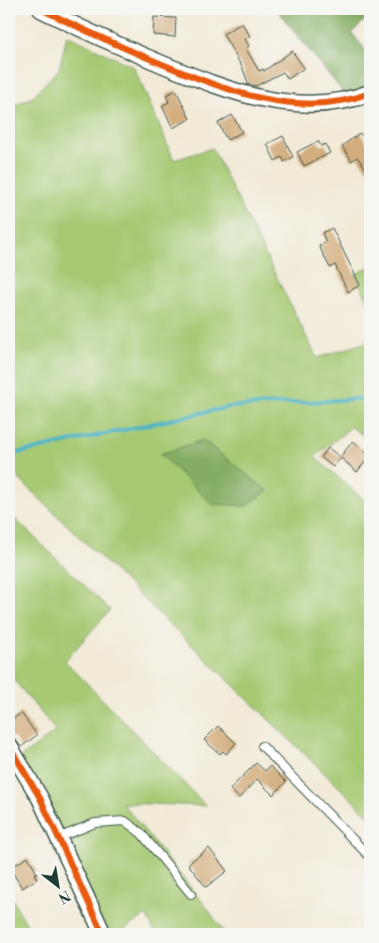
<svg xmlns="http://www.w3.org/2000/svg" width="379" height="943" viewBox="0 0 379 943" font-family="'Libre Bodoni',serif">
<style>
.green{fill:#a6c972;stroke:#628353}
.forest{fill:#84ad64;stroke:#52754c}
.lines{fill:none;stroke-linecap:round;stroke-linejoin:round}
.stream{stroke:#47b3c4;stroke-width:4}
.building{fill:#d3ad7e}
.service-casing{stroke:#3f574c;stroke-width:10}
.minor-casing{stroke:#3f574c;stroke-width:19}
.service{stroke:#fff;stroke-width:8}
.minor{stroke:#fff;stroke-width:16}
.cycleway-casing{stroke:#f6f6f2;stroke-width:9}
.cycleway{stroke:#e8590c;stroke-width:6}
</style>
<rect width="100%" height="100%" fill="#f6f6f2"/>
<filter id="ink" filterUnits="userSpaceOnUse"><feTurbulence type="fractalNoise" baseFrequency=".02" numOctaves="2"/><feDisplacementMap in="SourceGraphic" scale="10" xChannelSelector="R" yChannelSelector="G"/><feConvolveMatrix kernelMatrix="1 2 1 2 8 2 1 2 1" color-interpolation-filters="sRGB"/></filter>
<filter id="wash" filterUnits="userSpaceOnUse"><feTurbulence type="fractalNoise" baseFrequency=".0096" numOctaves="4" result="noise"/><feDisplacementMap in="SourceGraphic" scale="20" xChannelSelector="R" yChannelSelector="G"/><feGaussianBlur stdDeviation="1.12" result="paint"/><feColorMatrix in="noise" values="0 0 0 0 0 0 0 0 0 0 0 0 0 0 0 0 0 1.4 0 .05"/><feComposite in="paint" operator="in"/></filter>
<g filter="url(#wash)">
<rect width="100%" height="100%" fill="#f2ead7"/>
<path class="green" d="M67 35 134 67 174 160 212 148 317 358 370 341V440L351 427 315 457 370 505V817L15 475 9 482V107L31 98 59 69Z
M370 266V305L355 275Z
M9 513 110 610 65 661 206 806 122 803 205 905 225 934H156L146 915 117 934H103L17 760 56 731 9 674Z
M9 893 32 934H9Z"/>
<path class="forest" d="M276 9H370V15L352 33 370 56V89L346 96Z
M203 440 268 491 247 506 212 504 160 454Z"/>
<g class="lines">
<path class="stream" d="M9 455 229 407 370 398"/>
</g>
<g id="blocks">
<path class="building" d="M154 17 176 18 175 37 153 35Z
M242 23 250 36 245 39 249 46 246 49 259 71 263 69 264 71 292 51 304 68 288 79 283 72 256 86 247 84 248 83 243 69 223 34Z
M176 90 190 119 173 128 162 106 169 102 166 95Z
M232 115 242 132 227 140 218 123Z
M360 133 370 147V174L357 157 352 161 342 146Z
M283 136 293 157 284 162 282 157 275 161 267 144Z
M318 141 321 146 325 144 330 153 304 166 297 152Z
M332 228 360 285 348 292 335 265 330 268 319 246 326 242 322 233Z
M353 441 370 456 357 472 341 458 333 467 321 457 328 448 340 457Z
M21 713 37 735 21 747 14 738 9 736V722Z
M218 726 236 743 226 754 223 751 220 754 204 740Z
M256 763 265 771 270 766 286 782 273 795 257 779 239 798 230 789Z
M209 848 227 871 206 887 188 864Z
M28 857 37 873 34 874 37 879 22 888 10 868Z"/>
</g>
</g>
<g filter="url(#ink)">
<use href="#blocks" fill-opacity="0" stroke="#3f574c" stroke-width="1"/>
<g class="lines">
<defs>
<path id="service" d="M262 746 370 857
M58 838 95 823 125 821 141 833 191 894"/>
<path id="minor" d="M41 9C81 29 121 47 162 64 228 91 299 120 370 93
M9 746 40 798 103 934"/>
</defs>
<use href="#service" class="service-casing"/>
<use href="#minor" class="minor-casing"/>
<use href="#service" class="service"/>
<use href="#minor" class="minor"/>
<defs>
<path id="cycleway" d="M41 9C81 29 121 47 162 64 228 91 299 120 370 93
M9 746 40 798 103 934"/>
</defs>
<use href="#cycleway" class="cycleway-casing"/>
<use href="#cycleway" class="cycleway"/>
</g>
</g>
<rect width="379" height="943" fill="none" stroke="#f6f6f2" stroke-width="30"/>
<g transform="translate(58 886) rotate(149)" stroke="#f6f6f2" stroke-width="4" paint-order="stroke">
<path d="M0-4L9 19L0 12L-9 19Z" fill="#1f3d34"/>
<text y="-8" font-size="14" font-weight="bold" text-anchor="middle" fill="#1f3d34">N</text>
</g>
</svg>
